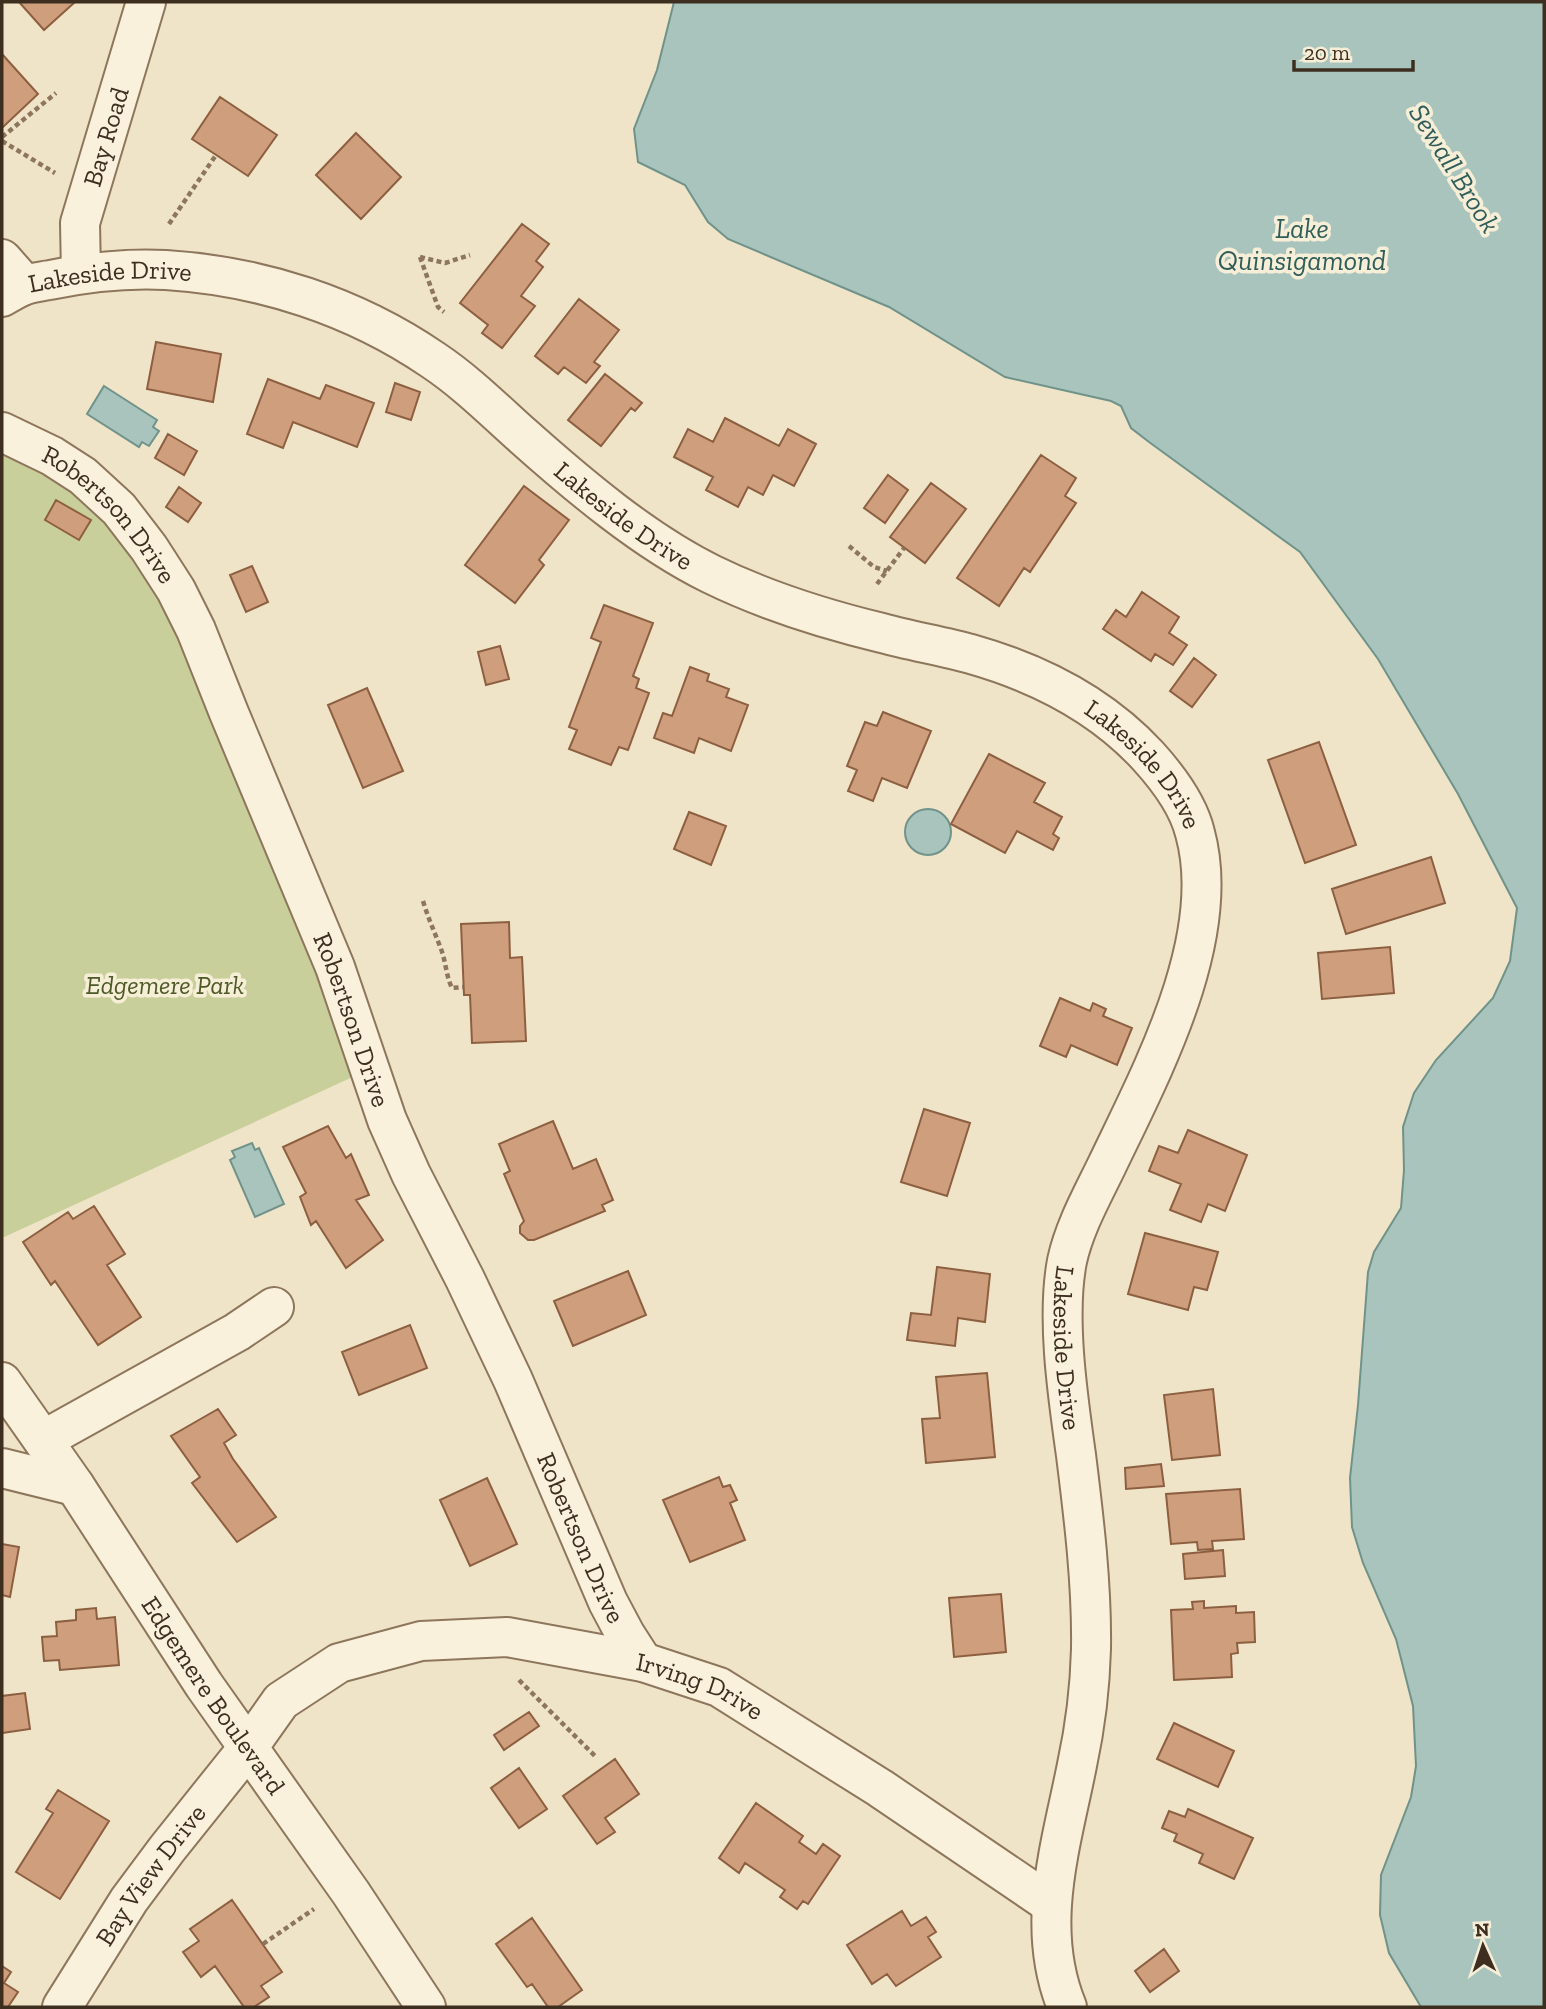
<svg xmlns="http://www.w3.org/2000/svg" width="1546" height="2009" viewBox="0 0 1546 2009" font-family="'Zilla Slab',serif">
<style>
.green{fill:#c9cf9b}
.water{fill:#a9c4bc;stroke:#6f938a;stroke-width:2}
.building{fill:#cf9f7d;stroke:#8d5f41;stroke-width:2}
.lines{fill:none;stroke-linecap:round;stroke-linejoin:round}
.minor-casing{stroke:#8d765c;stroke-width:42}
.path{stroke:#8d765c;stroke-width:4.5;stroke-dasharray:5 3.5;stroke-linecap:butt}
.minor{stroke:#faf1dc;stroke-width:38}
.labels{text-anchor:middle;stroke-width:7;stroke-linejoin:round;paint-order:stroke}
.street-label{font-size:26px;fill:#3d2e20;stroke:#f7eed8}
.park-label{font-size:26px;font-style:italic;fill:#4d5a26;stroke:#f7eed8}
.water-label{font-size:28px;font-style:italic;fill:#2f5d5a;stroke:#f7eed8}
</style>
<rect width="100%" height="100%" fill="#f0e4c8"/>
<path class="green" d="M2 432 142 539 368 1070 2 1238Z"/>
<path class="water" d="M674 2H1544V2007H1421L1389 1953 1380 1915 1381 1875 1411 1797 1416 1766 1413 1706 1396 1639 1363 1563 1352 1527 1350 1478 1358 1405 1368 1272 1374 1252 1401 1208 1404 1170 1403 1127 1414 1093 1436 1060 1493 998 1510 961 1517 908 1458 794 1378 659 1300 552 1149 442 1131 428 1121 406 1111 401 1005 377 889 307 728 239 708 222 685 185 638 162 634 129 657 70Z
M104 386 157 420 153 427 159 431 149 446 142 442 139 447 87 414Z
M905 832a23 23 0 1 1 46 0a23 23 0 1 1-46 0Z
M252 1143 255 1150 259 1148 284 1204 255 1217 230 1160 235 1157 232 1151Z"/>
<path class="building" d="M19 2H75L44 30Z
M2 54 38 94 2 128Z
M220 97 277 135 248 176 192 139Z
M356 133 401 177 361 219 316 175Z
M522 224 549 244 536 261 543 267 521 296 535 306 502 348 482 333 488 325 460 303Z
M579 299 619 330 594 362 600 366 586 383 564 367 558 374 535 356Z
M156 342 221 354 213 402 147 389Z
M605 374 642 403 635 411 631 408 601 446 568 420Z
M268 379 320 399 326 385 374 403 357 447 293 422 283 448 247 434Z
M395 383 420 392 411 420 386 412Z
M725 418 779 446 788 429 816 444 794 486 773 475 763 495 748 487 738 507 706 490 713 477 674 457 688 429 713 442Z
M168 434 197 451 184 475 155 458Z
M1041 455 1076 478 1065 496 1076 503 1030 572 1024 568 999 606 957 578Z
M888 475 908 490 885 523 864 508Z
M931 483 966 509 925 563 890 537Z
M524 486 569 520 539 560 544 565 515 603 465 565Z
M179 487 201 503 188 522 166 507Z
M56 500 91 520 79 540 45 520Z
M252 566 268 602 246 612 230 575Z
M1142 592 1179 617 1169 633 1187 645 1173 665 1155 654 1151 661 1103 629 1116 610 1126 617Z
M604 605 653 623 633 676 639 679 636 688 649 693 628 750 619 747 611 765 569 749 577 730 569 727 601 642 591 638Z
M500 646 509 679 486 685 478 652Z
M1194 658 1216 675 1192 707 1170 691Z
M690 667 709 674 707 681 729 689 726 697 748 705 731 751 699 738 694 753 654 738 663 713 672 716Z
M367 688 403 771 363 788 328 705Z
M883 712 931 731 907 788 882 778 873 801 848 791 857 770 847 766 865 722 877 726Z
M1319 742 1356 845 1305 863 1268 760Z
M989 754 1045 783 1034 802 1062 817 1053 834 1059 838 1053 850 1017 831 1005 853 951 824Z
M689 812 726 826 711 865 674 849Z
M1431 857 1445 903 1346 934 1332 889Z
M509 922 510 958 522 957 526 1041 472 1043 470 995H464L461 924Z
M1390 947 1394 993 1322 999 1318 953Z
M1060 998 1090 1011 1093 1003 1106 1009 1103 1016 1132 1028 1117 1065 1071 1045 1066 1057 1040 1046Z
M924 1109 970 1123 947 1196 901 1182Z
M553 1121 573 1169 596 1159 613 1200 602 1205 605 1211 534 1240H528L520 1233V1226L524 1221 504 1174 510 1171 499 1144Z
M328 1126 346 1158 351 1154 369 1195 356 1200 383 1240 346 1268 316 1221 311 1225 300 1197 306 1193 283 1147Z
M1188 1130 1247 1155 1225 1211 1208 1204 1201 1222 1170 1210 1181 1184 1149 1171 1159 1146 1178 1153Z
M94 1206 125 1254 107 1265 141 1317 98 1345 55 1281 51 1285 23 1242 68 1212 73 1219Z
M1145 1233 1218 1252 1207 1290 1194 1287 1188 1310 1128 1294Z
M937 1267 990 1274 985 1322 958 1318 955 1346 907 1340 911 1313 931 1315Z
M628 1271 646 1315 573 1346 554 1301Z
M410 1325 427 1368 359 1395 342 1352Z
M987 1373 995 1457 926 1463 922 1419 940 1418 936 1377Z
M1213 1389 1220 1455 1172 1460 1164 1395Z
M218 1409 236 1435 224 1443 233 1459 276 1517 237 1542 192 1483 200 1477 171 1436Z
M1161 1464 1164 1486 1126 1489 1125 1468Z
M719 1477 723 1487 730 1485 737 1500 730 1503 745 1540 690 1562 663 1500Z
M487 1478 517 1544 470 1566 440 1500Z
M1240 1489 1244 1539 1212 1541 1213 1549 1198 1550 1197 1542 1171 1544 1166 1494Z
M2 1544 19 1547 10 1597 2 1595Z
M1223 1550 1225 1576 1185 1579 1183 1554Z
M1001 1594 1006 1652 954 1657 949 1598Z
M1204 1601V1608L1236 1606V1613L1254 1612 1255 1642 1237 1643 1238 1653 1231 1654 1232 1677 1174 1680 1171 1610 1193 1609 1192 1602Z
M96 1608 97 1619 115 1617 119 1665 60 1670 59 1660 44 1661 42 1637 57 1636 56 1622 76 1620V1610Z
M25 1693 30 1729 2 1733V1696Z
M529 1712 539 1726 504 1750 494 1735Z
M1174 1723 1234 1751 1218 1787 1157 1759Z
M615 1759 639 1794 605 1818 615 1832 597 1844 563 1796Z
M519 1768 547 1809 519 1828 491 1788Z
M58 1790 109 1821 60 1899 16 1872 53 1813 46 1809Z
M756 1803 803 1836 799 1842 816 1854 823 1844 840 1856 808 1904 803 1901 797 1909 780 1897 785 1890 745 1863 739 1873 719 1858Z
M1188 1809 1253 1838 1234 1879 1199 1863 1203 1854 1174 1841 1177 1834 1162 1828 1169 1811 1185 1817Z
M232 1900 282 1972 261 1986 269 1997 254 2007H244L215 1966 201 1977 183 1952 199 1941 190 1929Z
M902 1911 911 1926 926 1917 936 1932 928 1937 941 1957 896 1986 887 1974 872 1984 847 1945Z
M532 1918 582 1990 558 2007H548L532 1984 527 1987 496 1944Z
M1164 1949 1179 1971 1150 1992 1135 1971Z
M2 1966 11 1972 4 1983 18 1992 8 2007H2Z"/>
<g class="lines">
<defs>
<g id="minor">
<path d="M2 259 25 285"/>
<path id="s1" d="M81 273 80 223 146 2"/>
<path id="s2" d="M2 297C9 293 17 288 25 285 27 284 48 280 50 280 88 272 127 268 166 270 261 276 354 306 433 360 466 382 494 410 523 436 578 485 644 541 711 574 764 600 824 619 882 633 911 641 942 646 971 654 1038 673 1101 705 1148 756 1168 778 1188 804 1195 833 1224 938 1151 1073 1107 1165 1092 1196 1074 1228 1067 1261 1056 1318 1068 1398 1076 1455 1084 1519 1092 1585 1091 1649 1090 1688 1085 1728 1077 1765 1061 1846 1034 1927 1067 2007"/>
<path id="s3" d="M2 432 52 456 83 476 119 509 149 548 176 590 196 630 229 713 335 967 387 1120 411 1174 465 1279 513 1380 608 1602 625 1634 643 1662"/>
<path id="s4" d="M2 1382 75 1486 204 1685 351 1893 426 2007"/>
<path d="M43 1440 237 1332 274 1307"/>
<path d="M2 1468 75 1486"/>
<path id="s5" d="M62 2007 129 1900 167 1849 247 1749 281 1701 339 1663 421 1641 507 1637 643 1662 719 1687 880 1788 1051 1904"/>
</g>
</defs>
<use href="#minor" class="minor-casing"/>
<path class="path" d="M2 137 56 93
M2 141 55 173
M169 224 216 155
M420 257 438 307 444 312
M420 257 445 263 470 255
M849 546 874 567 887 571
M877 584 904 548
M423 901C428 918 435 933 441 949 446 962 446 976 452 988L463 987
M519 1680 595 1756
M263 1944 314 1909"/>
<use href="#minor" class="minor"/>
</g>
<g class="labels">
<g class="street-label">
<text dy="9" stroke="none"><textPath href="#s1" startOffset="140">Bay Road</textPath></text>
<text dy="9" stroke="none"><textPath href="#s2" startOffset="112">Lakeside Drive</textPath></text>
<text dy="9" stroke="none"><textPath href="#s2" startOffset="700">Lakeside Drive</textPath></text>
<text dy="9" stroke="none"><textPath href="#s3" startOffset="138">Robertson Drive</textPath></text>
<text dy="9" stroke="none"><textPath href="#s2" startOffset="1288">Lakeside Drive</textPath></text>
<text dy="9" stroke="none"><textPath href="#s3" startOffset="705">Robertson Drive</textPath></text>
<text dy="9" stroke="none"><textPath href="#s2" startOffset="1918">Lakeside Drive</textPath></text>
<text dy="9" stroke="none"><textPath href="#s3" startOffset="1272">Robertson Drive</textPath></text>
<text dy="9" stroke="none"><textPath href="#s5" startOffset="817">Irving Drive</textPath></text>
<text dy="9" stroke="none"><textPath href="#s4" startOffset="378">Edgemere Boulevard</textPath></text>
<text dy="9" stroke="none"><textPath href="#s5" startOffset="159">Bay View Drive</textPath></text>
</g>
<g class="park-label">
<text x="165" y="994">Edgemere Park</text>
</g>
<g class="water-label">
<text transform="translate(1455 168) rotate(58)" y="10">Sewall Brook</text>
<text x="1302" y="238">Lake<tspan x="1302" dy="32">Quinsigamond</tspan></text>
</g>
</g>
<rect width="1546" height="2009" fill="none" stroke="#3d2e20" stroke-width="7"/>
<g transform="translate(1483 1946) rotate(357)" stroke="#f7eed8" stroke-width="5" paint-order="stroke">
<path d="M0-5L12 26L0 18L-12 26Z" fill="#3d2e20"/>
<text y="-10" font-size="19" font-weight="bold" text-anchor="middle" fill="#3d2e20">N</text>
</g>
<path d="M1294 60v10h119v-10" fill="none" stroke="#3d2e20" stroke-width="3.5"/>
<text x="1304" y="60" font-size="21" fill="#3d2e20" stroke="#f7eed8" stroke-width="5" paint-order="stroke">20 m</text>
</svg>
